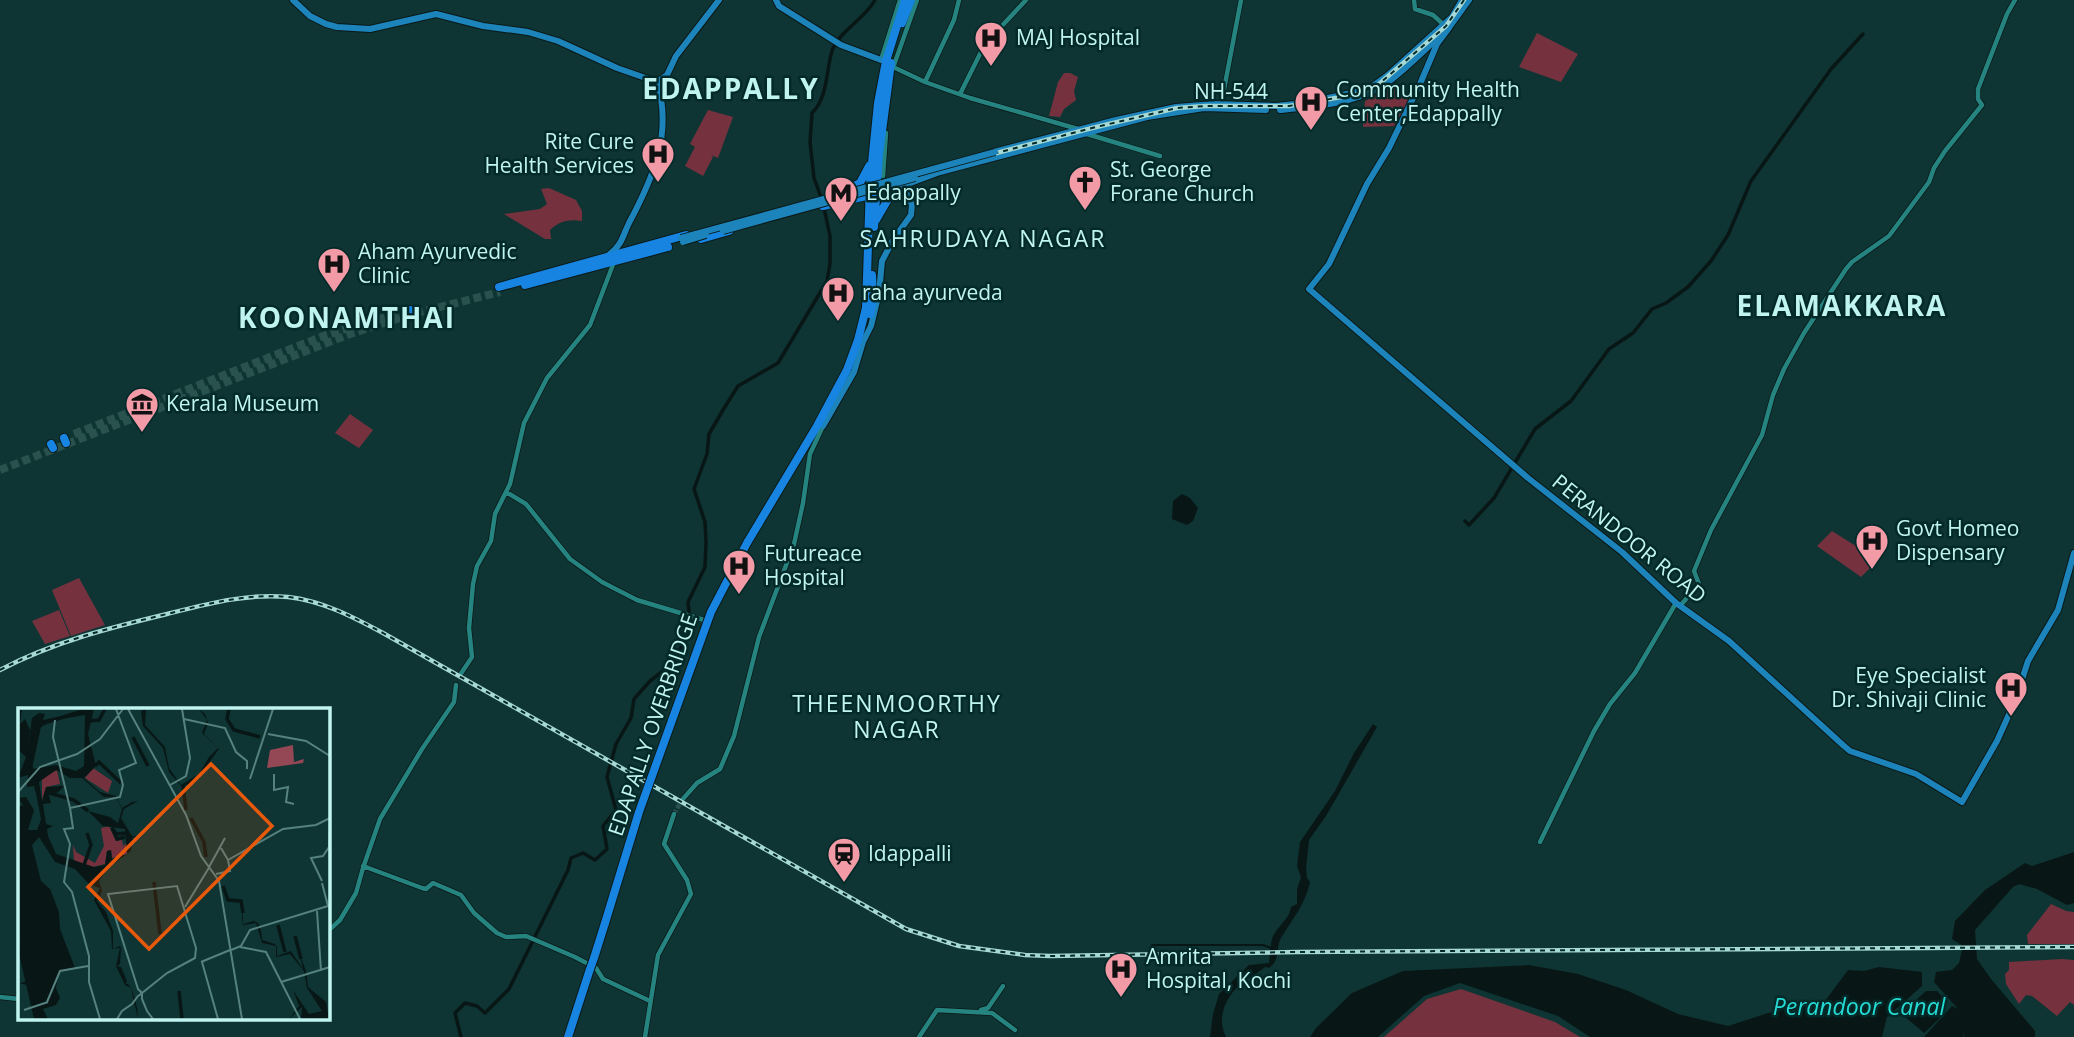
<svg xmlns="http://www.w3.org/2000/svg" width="2074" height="1037" viewBox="0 0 2074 1037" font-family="'Open Sans',sans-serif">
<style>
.green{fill:#75323e}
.water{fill:#081716}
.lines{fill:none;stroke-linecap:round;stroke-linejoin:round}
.stream{stroke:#081716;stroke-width:2}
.canal{stroke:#081716;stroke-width:3.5}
.minor-tunnel{stroke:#29524f;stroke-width:4.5;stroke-dasharray:4.5 2;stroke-linecap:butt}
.highway-tunnel{stroke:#29524f;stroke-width:8;stroke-dasharray:8 4;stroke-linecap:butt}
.minor-casing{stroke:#0a1918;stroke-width:6}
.major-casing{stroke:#0a1918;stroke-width:8}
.highway-casing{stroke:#0a1918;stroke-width:10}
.minor{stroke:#268480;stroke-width:4.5}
.major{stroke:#1c84ba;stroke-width:6}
.highway{stroke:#1684e0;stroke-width:8}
.rail-casing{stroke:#a6d8d4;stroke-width:4.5}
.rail{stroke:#032a29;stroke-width:2;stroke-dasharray:5;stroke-linecap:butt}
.major-bridge-casing{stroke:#0a1918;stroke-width:8;stroke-linecap:butt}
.highway-bridge-casing{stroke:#0a1918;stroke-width:10;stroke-linecap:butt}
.major-bridge{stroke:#1c84ba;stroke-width:6}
.highway-bridge{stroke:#1684e0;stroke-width:8}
.labels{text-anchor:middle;stroke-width:5;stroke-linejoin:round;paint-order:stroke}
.poi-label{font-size:21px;fill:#c0f4f0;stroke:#032a29;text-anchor:start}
.street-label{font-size:21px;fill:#c0f4f0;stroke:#032a29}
.neighbourhood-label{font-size:23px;letter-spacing:2px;fill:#c0f4f0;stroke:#032a29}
.water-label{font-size:23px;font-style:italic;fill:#26dbd4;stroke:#032a29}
.district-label{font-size:28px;font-weight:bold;letter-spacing:2px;fill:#c0f4f0;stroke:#032a29}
.inset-river{fill:none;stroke:#081716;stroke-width:3.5}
.inset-road{fill:none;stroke:#55817f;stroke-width:2}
.view{fill:#e8590c;fill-opacity:0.15;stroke:#e8590c;stroke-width:3.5}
.inset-edge{fill:none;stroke:#c0f4f0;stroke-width:3.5}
</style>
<rect width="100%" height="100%" fill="#0e3533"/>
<path class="green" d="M1537 33 1578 54 1561 82 1519 67Z
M1064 73H1070L1078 77 1074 91 1076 100 1064 109 1060 117 1049 116 1058 82Z
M1392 86 1410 101 1394 126 1363 127 1365 101Z
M708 110 733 117 718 158 711 155 713 157 703 176 685 166 695 147 690 144Z
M549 188 576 200 582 211V221C568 219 560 221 550 230L551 239H545L504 214 540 209 547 204 541 189Z
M350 414 373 430 359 448 335 433Z
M1832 531 1878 560 1861 577 1817 546Z
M79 578 105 625 71 636 52 590Z
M59 610 70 636 45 644 32 621Z
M2051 904 2066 911 2074 912V944H2028L2027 935Z
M2062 959 2074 960V1005L2070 1002 2057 1016 2032 996 2026 995 2019 1004 2006 984 2005 974 2009 970V962Z
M1461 989 1555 1022 1580 1037H1384L1427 999Z"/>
<path class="water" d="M1182 494 1190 498 1198 508 1193 521 1187 525 1172 519 1173 501Z
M1373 724 1377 727 1326 816 1309 840 1306 868 1307 878 1310 882C1305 905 1293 918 1281 938 1275 949 1281 960 1269 968L1265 967C1259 972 1253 975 1246 979 1228 993 1215 1015 1226 1037H1210L1213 1014 1219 994 1249 965 1269 963C1270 955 1270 947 1272 939 1277 925 1289 921 1291 907L1297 904V889L1301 877 1297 866 1300 842 1335 791 1354 753Z
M2074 852V903L2067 905 2037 889 2019 884 2013 887 1975 930 1977 959 1991 979 2035 1031V1037H1964V1032L1963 1037H1924L1952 1006 1958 1009 1934 982 1936 972 1952 970 1959 963 1963 946 1952 939 1955 921 1985 890 2025 863 2032 866Z
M1529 965 1578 974 1626 990 1678 1014 1728 1026 1768 1013 1825 1001 1848 970 1864 971 1879 967 1922 972V986L1887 1017 1882 1037H1590L1558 1016 1460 983 1424 996 1378 1037H1310L1316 1028 1352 993 1403 971Z
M1926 991H1937L1947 1002 1939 1019 1924 1033 1903 1015 1904 1011Z"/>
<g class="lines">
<path class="stream" d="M1152 945H1263L1271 948"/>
<path class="canal" d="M822 200 814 178 810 142 812 113C828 98 826 70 832 51 839 31 865 19 875 0
M1465 521 1469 525 1494 498 1535 429 1571 401 1609 349 1633 333 1652 309 1666 303 1688 287 1711 261 1728 235 1751 181 1831 69 1863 34
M461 1037 455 1013 465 1003 477 1006 485 1013 509 989 568 870 571 858 583 853 595 860 607 849 603 826 616 810 607 777 616 744 631 718 634 699 650 681 671 665 691 630 688 602 705 567 706 542 705 522 694 489 707 454 709 434 723 410 738 386 778 363 827 281 830 264V236L824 208"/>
<path class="minor-tunnel" d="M674 814 682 800"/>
<path class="highway-tunnel" d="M74 434 326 335 396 314
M0 470 350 334 412 314 500 292"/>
<defs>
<path id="minor" d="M1414 0 1415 9 1433 15 1444 25
M881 60 900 0
M894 65 917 0
M891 66 925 82 970 98 1078 129
M925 82 954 20 959 0
M960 94 985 44 1026 0
M1222 100 1241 0
M1087 134 1160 156
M883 176 886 133
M506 492 526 504 570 559 602 582 637 600 704 620
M1680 606 1699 584 1694 571 1711 530 1762 435 1773 395 1784 369 1804 333 1846 269 1852 262 1889 236 1929 182 1934 168 1945 151 1982 105 1978 99V89L2007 14 2015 0
M460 675 472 657 469 628 473 584 477 566 491 541 495 514 510 484 524 423 547 378 590 325 614 262
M682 800 697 783 720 769 734 736 759 637 794 544 803 503 810 454 823 426
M1540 842 1594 731 1610 704 1635 673 1676 603
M363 866 422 888 426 889 433 883 461 895 474 913 497 933 506 937 526 936 575 957 596 968 603 979 650 1001
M327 932 340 920 356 893 363 868 380 819 422 749 454 702 456 685
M0 997 19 999
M981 1010 988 1008 1003 986
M645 1037 658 955 691 894 687 880 664 844 674 814
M919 1037 937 1010 992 1013 1015 1030"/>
<path id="major" d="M293 0 310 16 326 24 337 27 370 29 436 14 483 26 528 32 558 41 617 68 657 82C673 133 653 178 629 223 623 235 622 245 610 254
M776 0 779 6 841 45 881 60
M1449 28 1437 44 1420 84 1389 148 1367 184 1329 264 1309 289 1528 478 1622 552 1676 603 1729 641 1844 746 1850 751 1916 774 1962 802 1997 741 2015 701 2028 661 2058 610 2074 553
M1448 29 1469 0
M657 82 667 75 676 56 719 0
M1280 110C1313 107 1352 104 1381 87 1399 76 1423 51 1440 36
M990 153 1116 120 1176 107 1215 104 1276 106 1304 103 1361 91 1373 86 1388 75 1452 17 1462 0
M894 189 940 172 1147 117 1204 108 1266 110
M820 422 823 426 854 372 863 342 871 326 879 293 882 261 893 240 911 215 912 205 903 186"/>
<path id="highway" d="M902 23 911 0
M846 190 860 183 869 166
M823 206 875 194
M876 220 894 189
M874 227 879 154 891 63
M701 239 729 231
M525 285 668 247
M499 287 686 235
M410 310 411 315
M870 314 873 298 872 275
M64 438 66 443
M51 444 53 448
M747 543 817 426 847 370 858 340 866 308 870 183 878 103 886 61 905 0
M594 958 605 923
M568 1037 590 969"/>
</defs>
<use href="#minor" class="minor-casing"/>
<use href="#major" class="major-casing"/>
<use href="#highway" class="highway-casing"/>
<use href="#minor" class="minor"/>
<use href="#major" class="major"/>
<use href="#highway" class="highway"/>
<defs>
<path id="rail" d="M829 197 1092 128 1177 108 1206 106H1289L1359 94 1379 84 1446 26 1464 0
M0 670C53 642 109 628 167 614 207 604 247 593 288 597 323 601 353 617 383 633L906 929 959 946 1025 955 1050 956 1297 952 2074 947"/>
</defs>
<use href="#rail" class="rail-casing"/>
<use href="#rail" class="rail"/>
<defs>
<path id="major-bridge" d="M723 231 915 178
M681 238 995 152
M683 242 706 235"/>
<path id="highway-bridge" d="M605 923 639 812 711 612 747 543
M590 969 594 958"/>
</defs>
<use href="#major-bridge" class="major-bridge-casing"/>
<use href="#highway-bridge" class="highway-bridge-casing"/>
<use href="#major-bridge" class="major-bridge"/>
<use href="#highway-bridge" class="highway-bridge"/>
</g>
<defs>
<symbol id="hospital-pin" viewBox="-11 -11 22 30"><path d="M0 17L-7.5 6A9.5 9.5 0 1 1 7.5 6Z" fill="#f39aa7" stroke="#032a29"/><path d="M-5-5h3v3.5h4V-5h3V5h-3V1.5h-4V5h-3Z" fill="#111"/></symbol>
<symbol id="church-pin" viewBox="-11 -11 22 30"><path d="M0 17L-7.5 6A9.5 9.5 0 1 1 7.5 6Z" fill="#f39aa7" stroke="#032a29"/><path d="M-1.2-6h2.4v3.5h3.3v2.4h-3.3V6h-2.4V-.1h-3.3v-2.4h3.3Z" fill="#111"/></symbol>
<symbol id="metro-pin" viewBox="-11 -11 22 30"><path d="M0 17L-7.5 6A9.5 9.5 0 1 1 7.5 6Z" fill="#f39aa7" stroke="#032a29"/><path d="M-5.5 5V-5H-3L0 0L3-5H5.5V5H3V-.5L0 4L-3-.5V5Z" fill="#111"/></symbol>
<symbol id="museum-pin" viewBox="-11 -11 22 30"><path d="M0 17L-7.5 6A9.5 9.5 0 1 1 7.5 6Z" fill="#f39aa7" stroke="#032a29"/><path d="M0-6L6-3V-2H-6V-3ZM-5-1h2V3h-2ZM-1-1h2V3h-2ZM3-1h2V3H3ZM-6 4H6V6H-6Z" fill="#111"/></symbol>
<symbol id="station-pin" viewBox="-11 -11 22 30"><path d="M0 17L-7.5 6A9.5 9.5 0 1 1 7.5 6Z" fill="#f39aa7" stroke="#032a29"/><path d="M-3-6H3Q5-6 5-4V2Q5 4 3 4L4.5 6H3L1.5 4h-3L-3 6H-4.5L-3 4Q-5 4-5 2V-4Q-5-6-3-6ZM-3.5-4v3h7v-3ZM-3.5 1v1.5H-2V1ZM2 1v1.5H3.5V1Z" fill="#111"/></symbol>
</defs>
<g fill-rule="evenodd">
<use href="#hospital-pin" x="972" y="19" width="38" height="52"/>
<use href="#hospital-pin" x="1292" y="83" width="38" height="52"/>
<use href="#hospital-pin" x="639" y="135" width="38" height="52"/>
<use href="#church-pin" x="1066" y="163" width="38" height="52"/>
<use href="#metro-pin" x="822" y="174" width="38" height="52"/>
<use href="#hospital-pin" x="315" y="245" width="38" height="52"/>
<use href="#hospital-pin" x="819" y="274" width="38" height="52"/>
<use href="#museum-pin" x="123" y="385" width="38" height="52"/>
<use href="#hospital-pin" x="1853" y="522" width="38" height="52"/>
<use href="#hospital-pin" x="720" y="547" width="38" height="52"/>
<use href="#hospital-pin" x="1992" y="669" width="38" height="52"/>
<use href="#station-pin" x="825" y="835" width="38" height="52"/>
<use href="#hospital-pin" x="1102" y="950" width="38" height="52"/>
</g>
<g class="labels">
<g class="poi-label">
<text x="1016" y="45">MAJ Hospital</text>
<text x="1336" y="97">Community Health<tspan x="1336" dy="24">Center,Edappally</tspan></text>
<text x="634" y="149" text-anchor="end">Rite Cure<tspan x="634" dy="24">Health Services</tspan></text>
<text x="1110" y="177">St. George<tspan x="1110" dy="24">Forane Church</tspan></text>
<text x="866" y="200">Edappally</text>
<text x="358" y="259">Aham Ayurvedic<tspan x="358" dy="24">Clinic</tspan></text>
<text x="862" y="300">raha ayurveda</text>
<text x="166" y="411">Kerala Museum</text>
<text x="1896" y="536">Govt Homeo<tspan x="1896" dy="24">Dispensary</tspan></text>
<text x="764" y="561">Futureace<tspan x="764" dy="24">Hospital</tspan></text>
<text x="1986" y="683" text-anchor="end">Eye Specialist<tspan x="1986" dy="24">Dr. Shivaji Clinic</tspan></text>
<text x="868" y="861">Idappalli</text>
<text x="1146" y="964">Amrita<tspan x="1146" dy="24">Hospital, Kochi</tspan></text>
</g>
<g class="street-label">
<text x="1231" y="99">NH-544</text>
<text transform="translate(1629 539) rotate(39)" y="7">PERANDOOR ROAD</text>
<text transform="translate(653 725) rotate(-71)" y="7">EDAPALLY OVERBRIDGE</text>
</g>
<g class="neighbourhood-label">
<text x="983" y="247">SAHRUDAYA NAGAR</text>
<text x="897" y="712">THEENMOORTHY<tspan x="897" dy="26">NAGAR</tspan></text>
</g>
<g class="water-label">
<text x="1859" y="1015">Perandoor Canal</text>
</g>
<g class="district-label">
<text x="731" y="99">EDAPPALLY</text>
<text x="1842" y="316">ELAMAKKARA</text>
<text x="347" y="328">KOONAMTHAI</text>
</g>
</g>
<g transform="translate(18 708)">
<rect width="312" height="312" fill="#0e3533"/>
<path d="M75 60 94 73 90 85 67 70ZM39 62 42 76 28 79 24 92V70ZM91 118 98 133 104 132 105 138 110 134 109 146 94 150 93 142 89 143 87 156 75 159 56 154 55 137 58 144 77 155 86 138 83 120Z" fill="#75323e"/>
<path d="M275 37 276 54 286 51 285 55 249 60 252 42Z" fill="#944754"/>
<path d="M0 1H4L2 16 7 11 12 22 10 39 14 10 21 5 27 6 25 12 76 1 70 26 78 58 66 70 82 84 98 88 104 100 114 94 120 93 106 101 103 110 114 128H121L122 130 130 156 122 130 115 129 113 143 91 159 81 173 84 183 79 193 88 204 95 223V241L102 238 103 240 102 256 99 258 103 259 109 273 108 276H110L113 280 117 291 119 300 120 311 113 280 107 277 98 258 102 240 94 241 93 223 76 192 82 180 72 177 57 161 37 154 21 129 14 137 23 173 32 181 41 204 42 221 57 260 41 263 38 280 42 290 38 297 25 301 30 311H16L0 241V99L5 97 0 90 8 89 16 102 10 122H19L24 109 16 78 9 79 10 67 0 70 8 49 0 42ZM67 7 66 58 58 63 38 57 14 61 23 19 32 13ZM38 62 52 70H64L86 89H98L104 101 100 115 92 109 70 103 85 118 107 121 109 146 94 151 93 142 89 143 87 157 76 159 38 146 30 128 29 121 35 118 28 116 25 96 33 95 30 84 39 85 46 78 28 79 24 93 21 74ZM128 1 127 17 147 39 151 60 163 77 181 66 191 49 200 40 184 25 189 12 181 1 187 6 190 15 186 26 201 41 184 64 172 76 163 78 151 64 145 40 125 18 123 3ZM225 201V216L236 213 240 215 243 223 244 232 257 236 259 239V248L273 243 285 261 283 252V250L288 263 290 279 308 294 311 311H283L284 299 271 311 281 298 275 282 291 306 304 303 289 280 286 263 272 246 258 249V238L244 235 238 215 225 217 224 211Z" fill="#081716" fill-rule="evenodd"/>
<path class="inset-river" d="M211 1 209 11 216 22 242 29M70 13 81 12 87 1M115 29 130 58M77 58 81 54 103 75M15 64 10 53 20 17 71 1M165 77 168 102M28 84 56 92 70 103M173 110 186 134 188 149M107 129 99 131 94 120 98 126 109 125M0 131 16 130 26 118 17 69M66 157 73 137 69 125M136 174 142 226M205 178 210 192 223 193 225 205M0 214 6 246 2 248H7L13 273 8 275 18 277 14 279 19 296M260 217 267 244M277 228 283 251M0 232 15 296M161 283 164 311"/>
<path class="inset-road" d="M110 1 168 107 183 148 201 173 224 311M166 11 207 20 218 44 229 53V61M37 12 35 29 52 100M250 26 288 33 312 48M256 66V82L270 79 268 94 276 96M232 71 255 1M152 77 168 68 172 50 164 1M0 84 22 59 59 46 82 31 105 1M203 140 210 152 265 121 298 117 312 110M191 159 207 130M198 166 212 163 210 152M304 173 293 150 305 148 311 139 312 112M167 199 192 158M299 203 303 263M222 239 248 244 282 311M213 242 223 238 232 222 310 198 304 175M183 254 212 242M184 254 200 311M263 274 312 259M29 294 42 263 70 258M6 302 30 294M82 311 71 274V248L54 184 46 174 52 136 46 121 55 120 52 100 102 89 105 77 101 62 118 55 98 1M99 311 104 303 114 296 120 288 123 286V285H124L149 265 177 250 178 240 159 178 90 186 120 281 123 284V285L124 286V291L129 303 135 311"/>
<path class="view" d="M193 56 254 118 131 241 70 179Z"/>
<rect width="312" height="312" class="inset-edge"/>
</g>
</svg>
